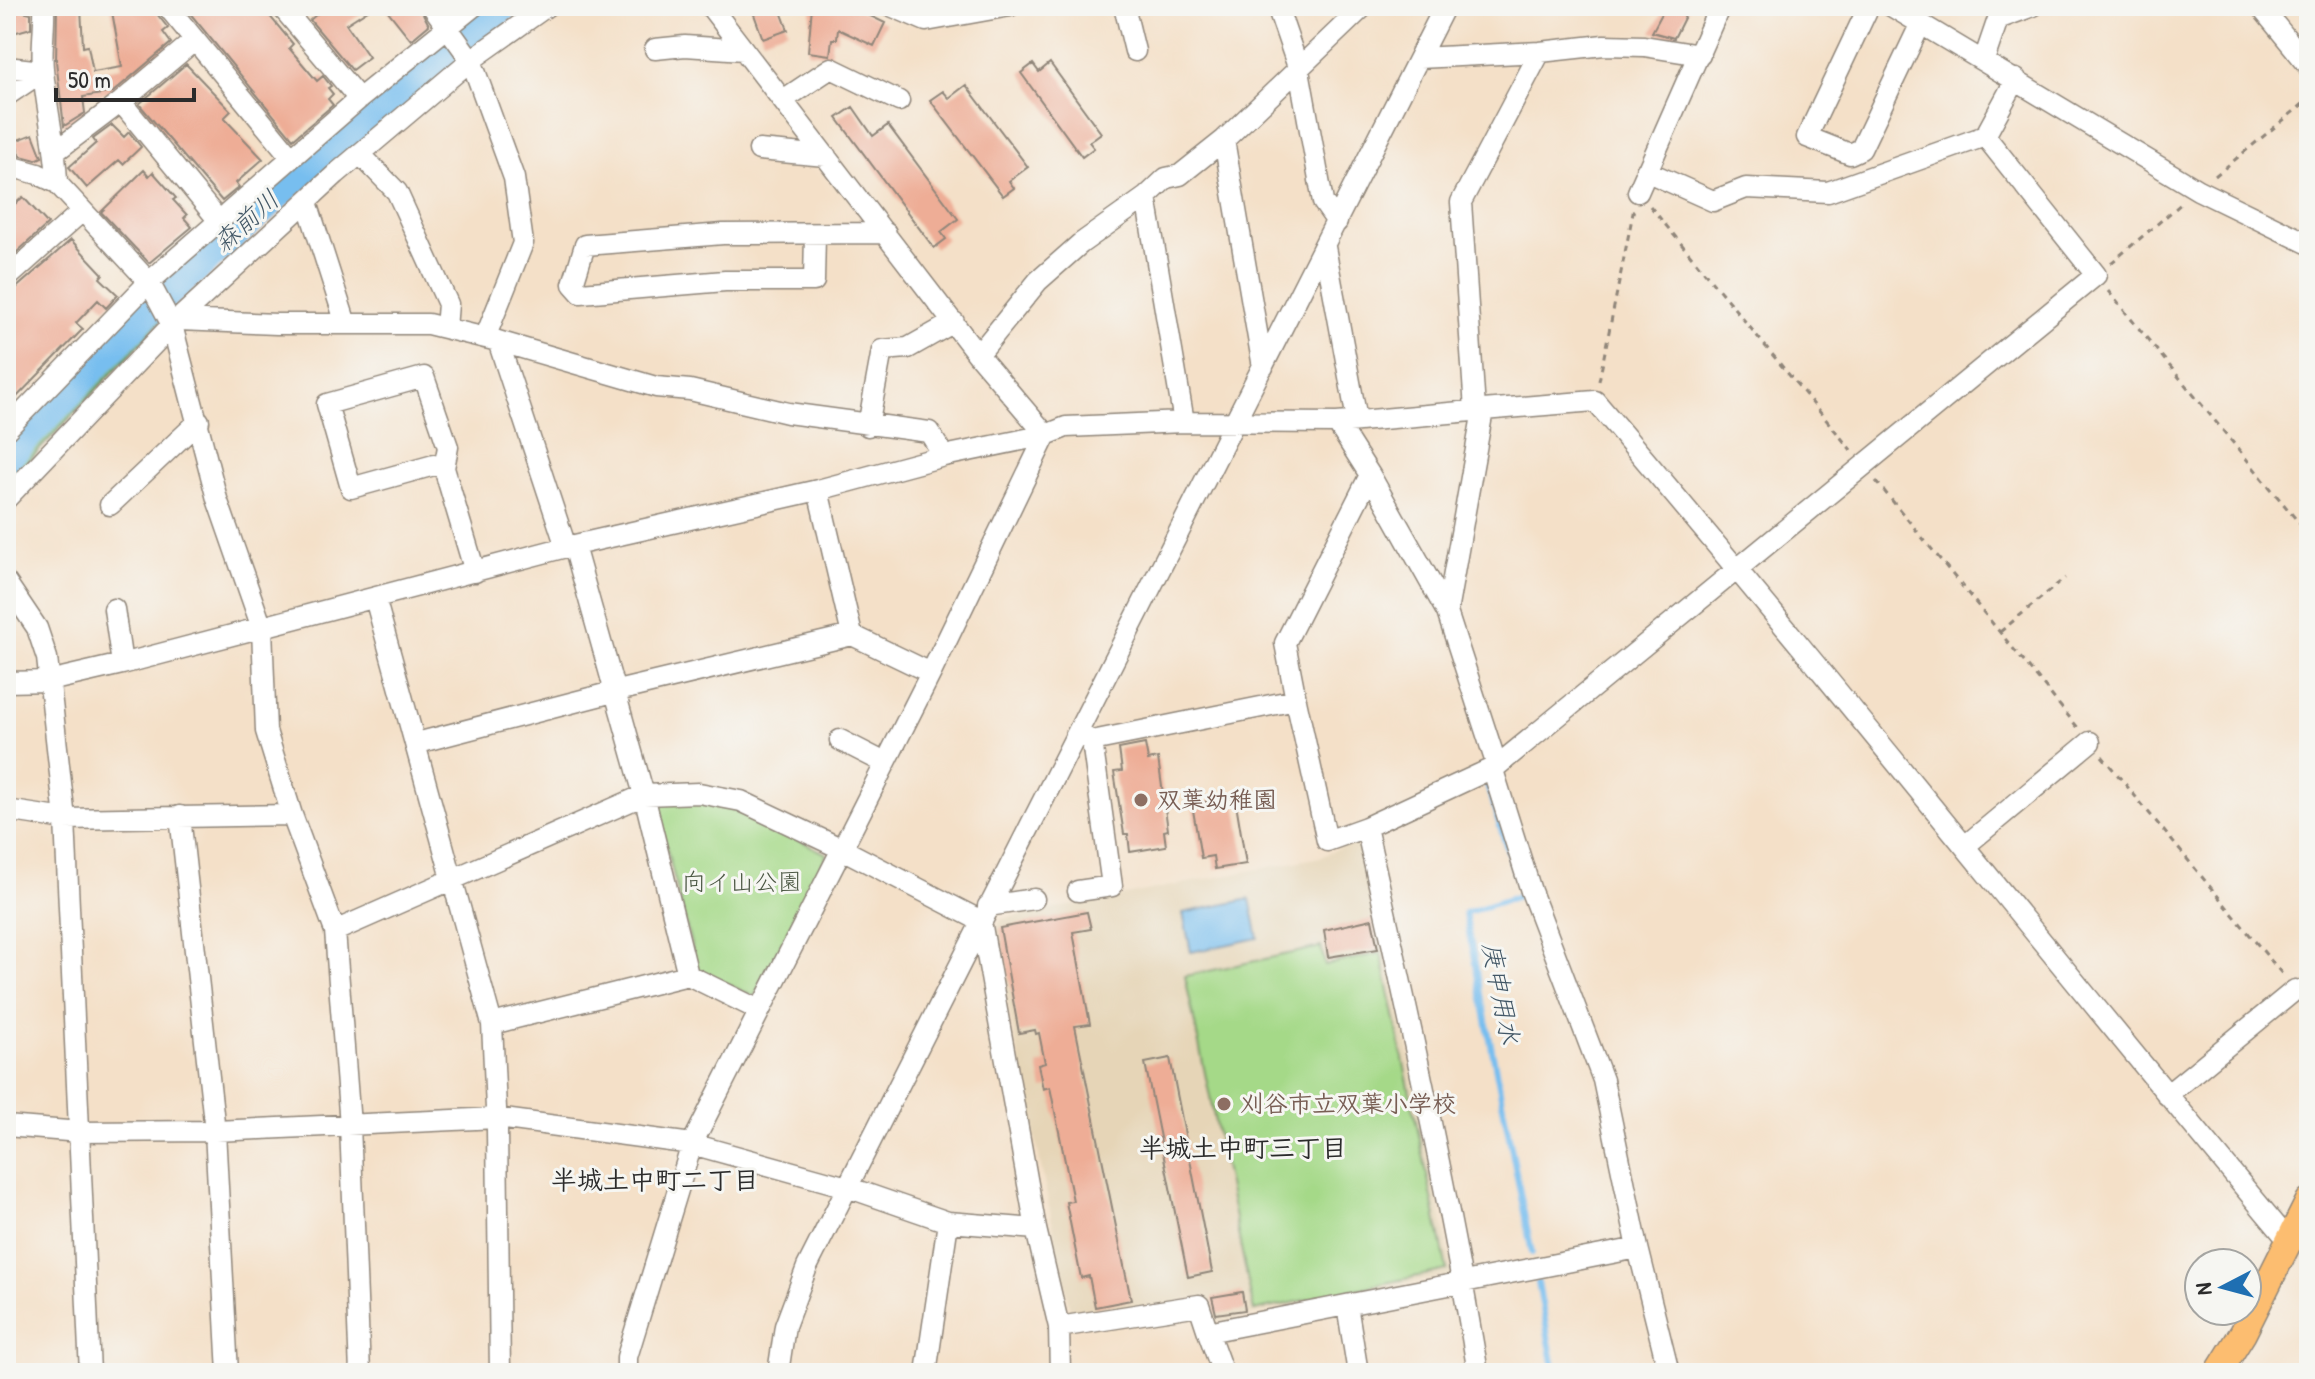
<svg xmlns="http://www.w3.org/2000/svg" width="2315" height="1379" viewBox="0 0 2315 1379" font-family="'Patrick Hand','Klee One',sans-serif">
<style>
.built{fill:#e6d5b7}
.green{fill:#a5d988;stroke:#68825a;stroke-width:2}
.forest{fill:#84b974;stroke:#587250;stroke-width:2}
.water{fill:#77beef;stroke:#51748d;stroke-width:2}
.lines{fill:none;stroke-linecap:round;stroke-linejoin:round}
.stream{stroke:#77beef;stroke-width:6}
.river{stroke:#77beef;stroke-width:34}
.building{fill:#eead96}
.minor-casing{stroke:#90867a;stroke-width:23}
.major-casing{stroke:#90867a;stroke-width:29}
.path{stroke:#90867a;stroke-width:3;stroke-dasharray:6 6;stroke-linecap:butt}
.minor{stroke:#fff;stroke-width:20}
.major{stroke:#fcbd6f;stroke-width:26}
.education-dot{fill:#8d6e63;stroke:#f6f6f2;stroke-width:3}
.labels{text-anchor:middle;stroke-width:6;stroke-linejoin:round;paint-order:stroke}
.education-label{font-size:24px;font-weight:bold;fill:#785e54;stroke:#f6f6f2;text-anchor:start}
.park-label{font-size:24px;fill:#4a5642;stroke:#f6f6f2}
.water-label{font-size:26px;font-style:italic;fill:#425766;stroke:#f6f6f2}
.neighbourhood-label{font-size:26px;font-weight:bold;fill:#2b2b2b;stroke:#f6f6f2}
</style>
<rect width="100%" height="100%" fill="#f6f6f2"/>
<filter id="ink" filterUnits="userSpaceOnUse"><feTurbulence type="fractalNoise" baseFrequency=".0125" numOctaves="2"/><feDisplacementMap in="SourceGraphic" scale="16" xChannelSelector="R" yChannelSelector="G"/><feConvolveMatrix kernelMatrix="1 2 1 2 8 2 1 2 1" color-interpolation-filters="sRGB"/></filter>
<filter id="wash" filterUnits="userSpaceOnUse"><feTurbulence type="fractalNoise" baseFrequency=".006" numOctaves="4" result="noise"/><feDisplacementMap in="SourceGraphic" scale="32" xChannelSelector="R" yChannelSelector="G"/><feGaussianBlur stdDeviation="1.8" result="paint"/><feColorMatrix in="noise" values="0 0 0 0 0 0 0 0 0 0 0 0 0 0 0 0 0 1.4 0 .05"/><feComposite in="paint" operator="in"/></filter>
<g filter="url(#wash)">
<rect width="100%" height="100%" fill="#f4e0c8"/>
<path class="built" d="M1357 839 1367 841 1453 1275 1215 1322 1207 1296 1072 1320 994 933 1002 919 1321 857Z"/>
<path class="green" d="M700 800 740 810 827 854 754 997 697 969 655 802Z
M1321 947 1325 965 1381 953 1447 1270 1254 1311 1185 976Z"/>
<path class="forest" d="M152 311 161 322 6 485V464Z"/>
<path class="water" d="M1250 899 1258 938 1191 952 1183 913Z"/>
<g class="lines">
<path class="stream" d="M1487 785 1522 895 1465 913 1532 1253
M1538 1283 1555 1373"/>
<path class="river" d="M6 455 143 313 286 185 502 6"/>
</g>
<g id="blocks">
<path class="building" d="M21 6 22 11 31 13V28L6 35V10Z
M111 6H154L157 14 168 28 163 32 171 43 113 92 83 97 85 113 64 126 56 61 57 8 81 7 83 47 88 46 93 72 122 67Z
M184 6H268V14L293 44 289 48 317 81 323 76 331 86 328 88 333 94 328 99 333 105 293 139Z
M310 6H374L346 24 369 57 352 70 310 20 317 14Z
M384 6H419L429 25 411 40Z
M751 6H779L788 30 763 39Z
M812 6H850L885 23 874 46 838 29 837 39H832L830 55 808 52Z
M1666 6H1690L1674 38 1652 32Z
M1050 63 1101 133 1089 142 1094 148 1082 157 1021 73 1033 64 1039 72Z
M186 64 231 111 224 118 263 159 236 183 239 187 222 201 139 104Z
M966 85 1028 167 1009 181 1014 188 1003 196 930 100 943 91 949 98Z
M853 107 873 136 888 125 958 219 941 232 946 239 934 248 837 118Z
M112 125 124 137 129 132 141 147 123 164 119 160 87 188 69 167 96 143 93 139Z
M33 134 42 157 36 160 21 156 15 141Z
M144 170 149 176 153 172 176 198 173 200 187 215 184 218 192 227 149 263 101 212Z
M23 197 48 224 6 262V212Z
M71 240 103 274 100 278 118 295 106 308 98 300 76 323 83 329 6 408V344L12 338 6 332V292L15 289Z
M1145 744 1148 760 1158 758 1168 830 1164 831 1166 846 1130 852 1128 834H1124L1114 772 1122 771 1119 749Z
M1235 797 1246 864 1215 869 1213 856 1201 858 1192 804Z
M1087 912 1091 929 1073 932 1090 1024 1075 1026 1131 1300 1095 1307 1089 1276 1081 1278 1066 1202 1073 1201 1050 1087 1043 1089 1038 1065 1045 1063 1039 1033 1036 1034 1035 1030 1019 1033 1000 928Z
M1372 919 1378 949 1328 957 1324 930Z
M1170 1058 1212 1272 1188 1277 1145 1063Z
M1242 1292 1245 1310 1216 1314 1212 1297Z"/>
</g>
</g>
<g filter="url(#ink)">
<use href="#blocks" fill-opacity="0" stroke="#90867a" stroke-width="2"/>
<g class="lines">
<defs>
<path id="minor" d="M44 6C45 27 41 48 43 69 46 108 56 144 57 183L149 282 172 325 217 499 262 628 266 731 292 815 335 931 350 1125 360 1373
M167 6 291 157
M281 6 359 99
M432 6 471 60 514 178 523 243 485 338
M891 6 926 21 1010 6
M1124 6 1135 51
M1277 6 1299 70 1323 202 1337 222
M1869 6 1807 137 1850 154 1861 149 1921 23
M1891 6 2198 190 2309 244
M2260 6 2309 66
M655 49 685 46 744 50
M1419 58 1540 52 1604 45 1644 46 1700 55
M1984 60 1998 19 2033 6
M6 67 43 71 6 96
M783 100 831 68 899 101
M121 102 219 221
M1224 140 1263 367
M759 150 826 156
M56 151 121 102 195 40
M360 154 397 192 448 304 446 328
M6 165 38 174 57 183
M1646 171 1713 201 1746 188 1828 192 1985 136
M1638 192 1720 6
M1146 197 1184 422
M307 202 346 324
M815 235 814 281H725L581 293 573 284 585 245 723 234 886 233
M1325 247 1357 420
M6 279 81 212
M179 320 277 324H428L498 341 656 387 690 390 788 413 929 432 944 456
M498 341 566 547
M978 355 1038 281 1080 244 1146 197 1166 178 1180 175 1224 140 1364 6
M1475 410 1461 202 1540 52
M1483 410 1337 423 1184 422 1066 427 1046 435 931 673 842 849 981 921 1036 1229 1059 1327 1199 1305 1208 1332 1638 1248
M1337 423 1370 475
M868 426 882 350 908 348 954 322
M6 430 149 282 359 99 474 6
M444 468 434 465 351 488 327 404 424 377 448 447 444 468 475 572
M818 490 852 635
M6 499 172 325 336 174 471 60 547 6
M110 505 199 421
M574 546 644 795 688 975
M6 582 37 628 47 658 65 819 90 1373
M375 598 492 1024
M114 609 122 664
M6 682 49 681 122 664 566 547 818 490 944 456 1046 435 978 355 710 6
M1296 700 1285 643 1370 475 1447 612
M1078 733 1092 741 1296 700 1327 841 1366 827 1497 766 2096 275 1985 136 2016 79
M840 740 885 763
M417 743 613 692 852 635 931 673
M1497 766 1447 612 1483 410 1595 401C1831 677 2056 963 2289 1241
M1492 767 1531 891 1603 1080 1638 1248 1669 1373
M6 810 65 819 292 815
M180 816 215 1131 228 1373
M1366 827C1407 1009 1448 1190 1478 1373
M1965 846 2090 742
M1078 891 1112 886 1092 741
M988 906 1034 899
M335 931 644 795 699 793 741 801 842 849 692 1144 627 1357V1373
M2167 1095 2295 990
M6 1126 80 1132 215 1131 497 1118 692 1144 847 1187 948 1222 1036 1229
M1347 1305 1358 1373
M1059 1327 1060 1373
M1208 1332 1223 1373
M500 1373 497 1130 492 1024 688 975 759 1010
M778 1373 785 1326 807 1267 1445 6
M926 1373 948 1222"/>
<path id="major" d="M2218 1373 2243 1333 2309 1201"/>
</defs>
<use href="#minor" class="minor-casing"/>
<use href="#major" class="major-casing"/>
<path class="path" d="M2215 176 2309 99
M1650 206 1851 450
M2111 263 2182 203
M2108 291 2309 535
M1599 381 1634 208
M1876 481 2079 729
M2000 632 2065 578
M2102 756 2283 975"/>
<use href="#minor" class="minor"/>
<use href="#major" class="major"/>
</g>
</g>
<g class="education-dot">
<circle cx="1141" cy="800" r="8"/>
<circle cx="1224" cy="1104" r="8"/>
</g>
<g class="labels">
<g class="education-label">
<text x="1157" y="808">双葉幼稚園</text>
<text x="1240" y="1112">刈谷市立双葉小学校</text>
</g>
<g class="park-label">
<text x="742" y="890">向イ山公園</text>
</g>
<g class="water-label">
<text transform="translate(246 221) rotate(-42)" y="9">森前川</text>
<text transform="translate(1501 993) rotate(79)" y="9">庚申用水</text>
</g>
<g class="neighbourhood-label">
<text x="1243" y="1157">半城土中町三丁目</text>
<text x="655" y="1189">半城土中町二丁目</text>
</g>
</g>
<rect width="2315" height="1379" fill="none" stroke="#f6f6f2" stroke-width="32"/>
<g transform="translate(2223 1287) rotate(264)"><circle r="38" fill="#f6f6f2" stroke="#a5a5a2" stroke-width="2"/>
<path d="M0-6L14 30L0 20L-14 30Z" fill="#1f6fb2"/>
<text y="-12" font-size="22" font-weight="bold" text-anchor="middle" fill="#2b2b2b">N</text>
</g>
<path d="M56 88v12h138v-12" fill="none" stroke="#2b2b2b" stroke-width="4"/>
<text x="68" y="88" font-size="24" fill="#2b2b2b" stroke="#f6f6f2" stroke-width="6" paint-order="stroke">50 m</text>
</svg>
